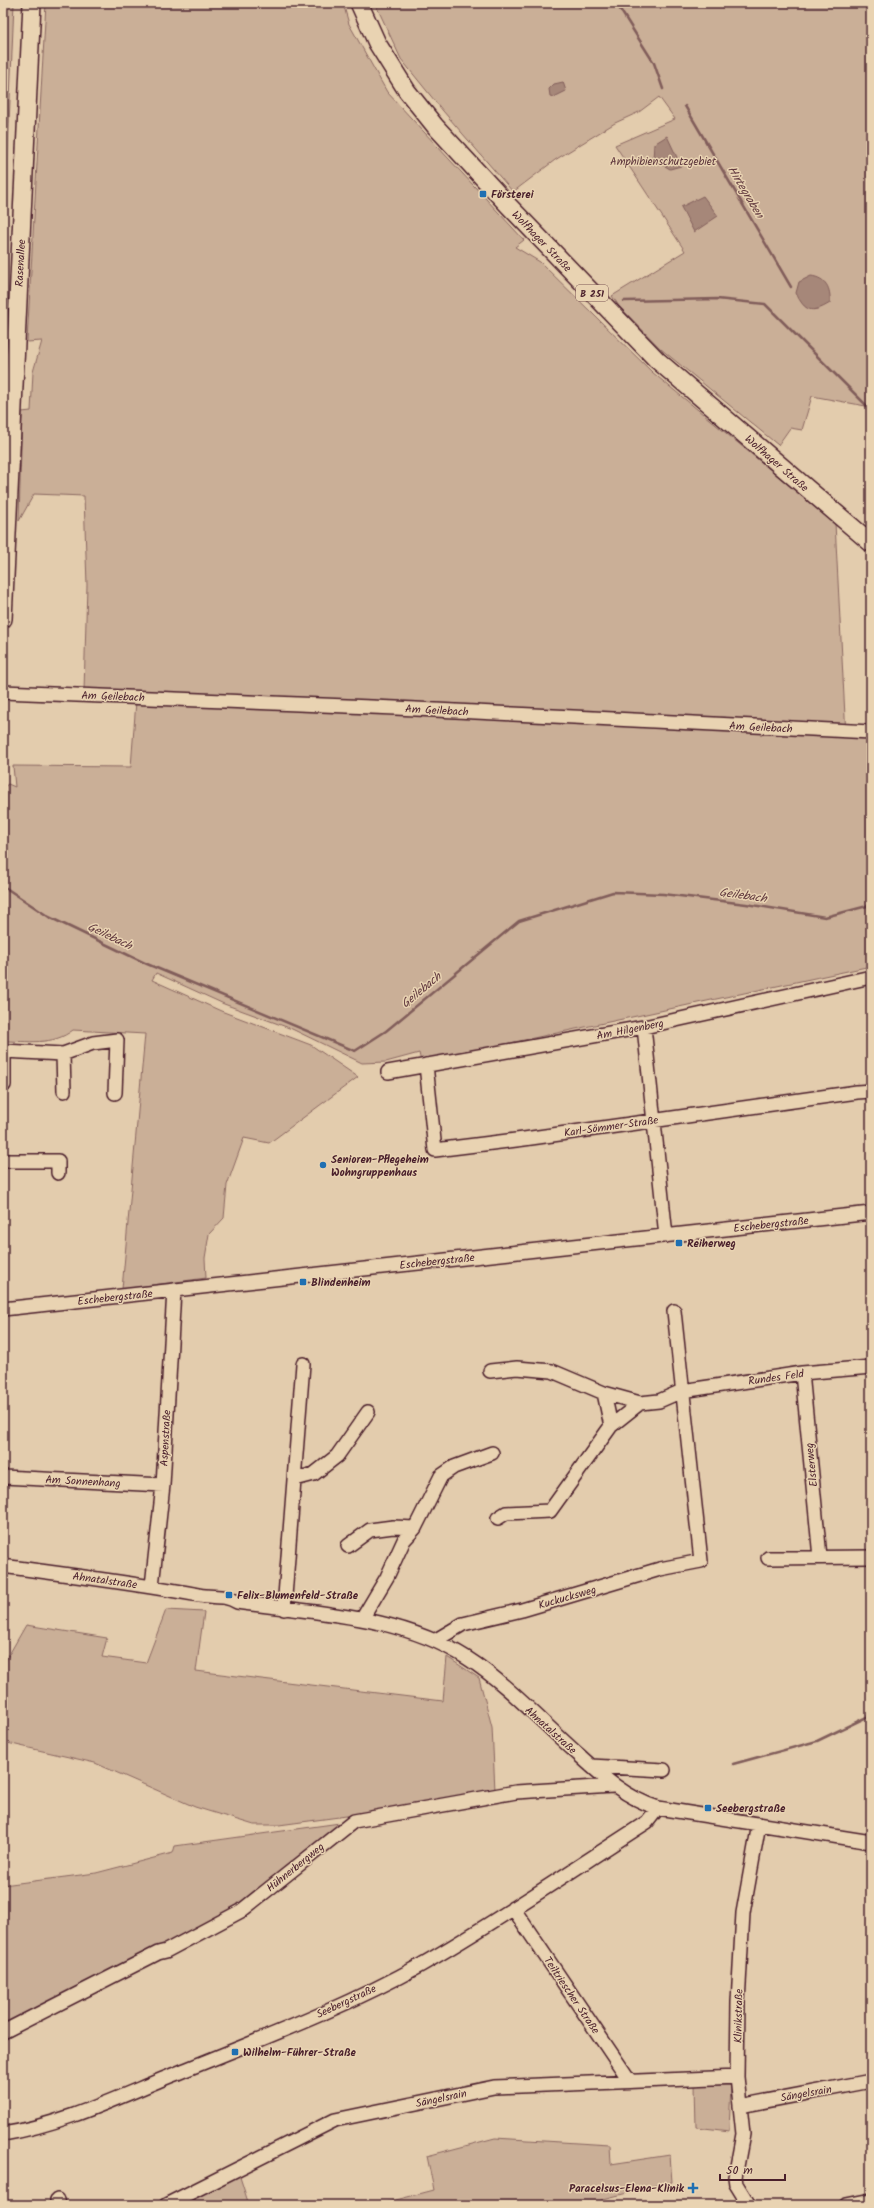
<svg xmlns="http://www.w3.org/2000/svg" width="874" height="2208" viewBox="0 0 874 2208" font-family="Kalam,sans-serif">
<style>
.green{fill:#caaf97;stroke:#8a6761}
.water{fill:#a68779;stroke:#815d5a}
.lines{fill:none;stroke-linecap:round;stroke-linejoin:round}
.stream{stroke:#815d5a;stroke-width:2.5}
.minor-casing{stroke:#4a1f2b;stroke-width:16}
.major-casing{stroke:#4a1f2b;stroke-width:20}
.minor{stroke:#e9d3b2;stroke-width:13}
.major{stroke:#e9d3b2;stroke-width:17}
.poi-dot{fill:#1f6fb2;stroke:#e9d3b2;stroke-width:1.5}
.labels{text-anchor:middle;stroke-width:3;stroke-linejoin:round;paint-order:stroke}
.shield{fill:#e9d3b2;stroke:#7a5554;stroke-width:1}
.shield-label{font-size:10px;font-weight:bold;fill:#4a1f2b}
.park-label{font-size:11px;fill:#5d353b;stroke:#e9d3b2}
.poi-label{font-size:11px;font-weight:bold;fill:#4a1f2b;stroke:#e9d3b2;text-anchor:start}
.street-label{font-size:11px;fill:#4a1f2b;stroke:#e9d3b2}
.water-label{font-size:12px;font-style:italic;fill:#61393e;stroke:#e9d3b2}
</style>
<rect width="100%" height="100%" fill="#e3ccad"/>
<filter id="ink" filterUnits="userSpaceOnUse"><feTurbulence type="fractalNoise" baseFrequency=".025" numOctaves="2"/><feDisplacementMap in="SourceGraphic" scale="8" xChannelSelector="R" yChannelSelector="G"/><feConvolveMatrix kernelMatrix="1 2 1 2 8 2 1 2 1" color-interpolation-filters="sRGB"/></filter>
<g filter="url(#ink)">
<path class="green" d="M3 3H14L3 270Z
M46 3H343L349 24 387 92 524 240 515 247 540 262 652 372 835 523 846 736 871 738V966L421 1062 419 1053 386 1062 362 1063 292 1029 224 1004 156 973 152 980 221 1011 311 1045 358 1077 269 1143 244 1138 227 1185 224 1218 209 1234 205 1258 206 1278 122 1289 145 1034 73 1030C53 1046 27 1041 3 1041V788L8 784 15 787 13 766 131 767 136 701 84 691 87 585 84 496 34 494 19 521 22 412 31 411 33 372 42 341 27 342Z
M375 3H871V407L812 396 802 430 790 428 778 445 661 349 619 306 612 296 685 251 615 145 675 119 659 97 639 112 615 123 555 160 513 192 443 111 401 59Z
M166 1610 204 1612 196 1671 443 1701 447 1657 479 1678 492 1727 495 1791 354 1815 279 1825H254L195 1807 95 1763 3 1742V1665L26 1625 107 1638 102 1657 146 1663Z
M347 1822 235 1912 3 2029V1885L96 1873 173 1853 175 1846Z
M695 2085H731L729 2131 696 2127Z
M495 2138 610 2145 611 2164 670 2155 672 2182 603 2199 595 2205H377L434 2190 427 2156Z
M239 2174 249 2205H173Z"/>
<path class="water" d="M563 82 566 91 554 97 550 96 549 89 554 84Z
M667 136 681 166 670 169 653 159 654 144Z
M703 196 718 216 694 232 681 207Z
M811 276C826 278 831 288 830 303 812 314 805 312 796 293L799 282Z"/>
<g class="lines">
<path class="stream" d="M616 3 654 63 663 89
M685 106 791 287
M624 301 717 299 765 304 871 410
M3 886 49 917 147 964 355 1051 386 1031 519 921 613 892 663 894 746 904 825 917 871 905
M733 1764 817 1741 871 1715"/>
<defs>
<path id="minor" d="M3 692 396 708 871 732
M644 1027 666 1236
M3 1051 63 1054 93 1043 117 1040 115 1093
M63 1054 64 1091
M426 1065 435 1150 524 1139 857 1092 871 1091
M388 1072 644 1027 871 977
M4 1085V1051
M3 1161H58V1173
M3 1309 871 1213
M490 1371 517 1368 552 1371 604 1393 640 1403 659 1401 682 1391 802 1373 871 1367
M802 1373 820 1557
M604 1393 611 1426
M3 1477 163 1485
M295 1479 314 1474 337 1456 368 1412
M498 1518 506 1513 550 1511 611 1426 640 1403
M348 1546 370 1530 393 1527 415 1528
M768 1558 871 1557
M3 1566C69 1575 134 1583 199 1595 213 1598 224 1594 237 1602 314 1613 400 1615 467 1658 505 1682 544 1724 579 1755 603 1777 626 1798 658 1808L871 1842
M152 1586 163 1485 174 1290
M284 1609 303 1364
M362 1619 387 1577 404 1540 415 1528 441 1476 454 1467 492 1453
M436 1640 463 1624 522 1610 660 1569 701 1561 674 1311
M591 1766 664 1770
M513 1908 630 2081
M3 2032 158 1953 166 1951 241 1911 354 1821 516 1792 613 1786
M740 2106 871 2081
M3 2134C65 2124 122 2095 180 2072 261 2039 344 2008 421 1965 498 1921 572 1870 647 1822L658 1808
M57 2200 58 2205
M166 2205 335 2120 494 2087 737 2077
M749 2205 736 2184 735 2177 743 2134 737 2077 738 2002 743 1913 759 1824
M846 2205 871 2200"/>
<path id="major" d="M359 3 377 43 407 91 435 126 508 205 657 360 871 543
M3 619 32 3"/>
</defs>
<use href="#minor" class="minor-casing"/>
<use href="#major" class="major-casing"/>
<use href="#minor" class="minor"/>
<use href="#major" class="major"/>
</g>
</g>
<g class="poi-dot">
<rect x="479" y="190" width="8" height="8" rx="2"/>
<circle cx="323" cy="1165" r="4"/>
<rect x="675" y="1239" width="8" height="8" rx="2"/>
<rect x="299" y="1278" width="8" height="8" rx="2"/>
<rect x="225" y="1591" width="8" height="8" rx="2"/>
<rect x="704" y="1804" width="8" height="8" rx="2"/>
<rect x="231" y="2048" width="8" height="8" rx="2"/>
<path d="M691 2182h4v4h4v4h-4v4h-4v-4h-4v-4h4z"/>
</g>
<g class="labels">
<rect class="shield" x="576" y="285" width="32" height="16" rx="3"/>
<g class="shield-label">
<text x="592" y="297">B 251</text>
</g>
<g class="park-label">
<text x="663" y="165">Amphibienschutzgebiet</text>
</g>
<g class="poi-label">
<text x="491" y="198">Försterei</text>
<text x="331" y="1163">Senioren-Pflegeheim<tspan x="331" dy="13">Wohngruppenhaus</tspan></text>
<text x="687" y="1247">Reiherweg</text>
<text x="311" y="1286">Blindenheim</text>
<text x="237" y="1599">Felix-Blumenfeld-Straße</text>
<text x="716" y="1812">Seebergstraße</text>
<text x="243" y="2056">Wilhelm-Führer-Straße</text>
<text x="684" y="2192" text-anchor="end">Paracelsus-Elena-Klinik</text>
</g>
<g class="street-label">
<text transform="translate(542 241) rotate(46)" y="4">Wolfhager Straße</text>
<text transform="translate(20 263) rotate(-87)" y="4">Rasenallee</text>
<text transform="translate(777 463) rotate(41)" y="4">Wolfhager Straße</text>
<text transform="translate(113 696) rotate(2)" y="4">Am Geilebach</text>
<text transform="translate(437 710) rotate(3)" y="4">Am Geilebach</text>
<text transform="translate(761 727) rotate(3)" y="4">Am Geilebach</text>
<text transform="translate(630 1029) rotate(-11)" y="4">Am Hilgenberg</text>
<text transform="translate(611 1126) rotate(-8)" y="4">Karl-Sömmer-Straße</text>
<text transform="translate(771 1224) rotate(-6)" y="4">Eschebergstraße</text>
<text transform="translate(437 1261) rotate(-6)" y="4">Eschebergstraße</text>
<text transform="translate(115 1297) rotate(-6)" y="4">Eschebergstraße</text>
<text transform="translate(776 1377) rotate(-8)" y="4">Rundes Feld</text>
<text transform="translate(165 1438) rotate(-87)" y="4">Aspenstraße</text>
<text transform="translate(811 1465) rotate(-96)" y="4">Elsterweg</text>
<text transform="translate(83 1481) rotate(3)" y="4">Am Sonnenhang</text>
<text transform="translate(105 1580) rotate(8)" y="4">Ahnatalstraße</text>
<text transform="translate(567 1597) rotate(-16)" y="4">Kuckucksweg</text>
<text transform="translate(551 1730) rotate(42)" y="4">Ahnatalstraße</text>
<text transform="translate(295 1867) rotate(-39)" y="4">Hühnerbergweg</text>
<text transform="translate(572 1995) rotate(56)" y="4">Teiltriescher Straße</text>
<text transform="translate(346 2001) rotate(-25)" y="4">Seebergstraße</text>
<text transform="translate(738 2016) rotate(-89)" y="4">Klinikstraße</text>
<text transform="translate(806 2093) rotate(-10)" y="4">Sängelsrain</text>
<text transform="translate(441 2098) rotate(-12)" y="4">Sängelsrain</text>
</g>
<g class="water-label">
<text transform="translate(746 192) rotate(59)" y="4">Hirtegraben</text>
<text transform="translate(743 895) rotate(8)" y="4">Geilebach</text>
<text transform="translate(110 936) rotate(26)" y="4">Geilebach</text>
<text transform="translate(421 990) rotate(-40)" y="4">Geilebach</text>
</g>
</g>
<rect width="874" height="2208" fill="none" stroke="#e9d3b2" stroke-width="16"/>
<rect x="8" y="8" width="858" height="2192" fill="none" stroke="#4a1f2b" stroke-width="1.5" filter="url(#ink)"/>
<path d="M720 2174v6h65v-6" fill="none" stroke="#4a1f2b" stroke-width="2"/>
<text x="726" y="2174" font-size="12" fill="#4a1f2b" stroke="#e9d3b2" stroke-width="3" paint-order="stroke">50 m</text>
</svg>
